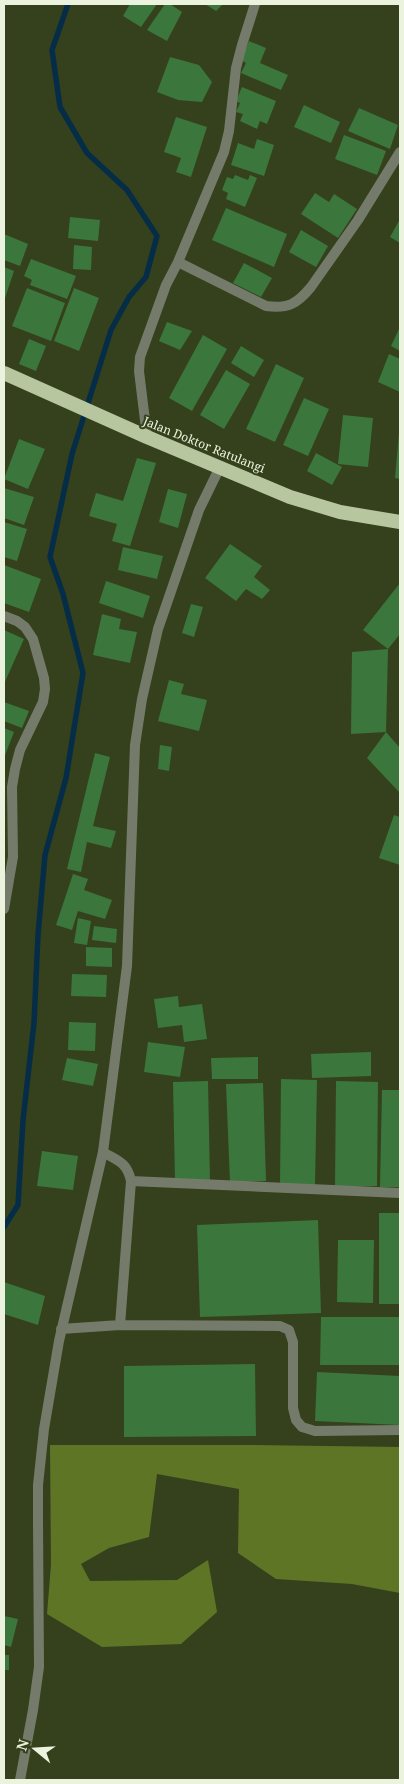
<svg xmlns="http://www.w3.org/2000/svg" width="404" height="1784" viewBox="0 0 404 1784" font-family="'Noto Serif',serif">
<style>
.forest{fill:#5e7526}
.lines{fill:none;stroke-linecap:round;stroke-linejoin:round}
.stream{stroke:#062d48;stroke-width:5.5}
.building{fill:#3b763c}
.service{stroke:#757b6a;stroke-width:10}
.minor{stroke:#757b6a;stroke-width:10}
.trunk{stroke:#b8c6a0;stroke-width:14}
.labels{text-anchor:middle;stroke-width:4;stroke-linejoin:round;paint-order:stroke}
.street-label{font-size:12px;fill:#ebf3de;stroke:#35411c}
</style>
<rect width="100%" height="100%" fill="#35411c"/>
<path class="forest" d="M50 1445H254L400 1447V1593L352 1584 276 1579 238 1553 239 1489 157 1474 149 1537 109 1548 81 1564 90 1581 177 1580 208 1560 217 1612 181 1644 102 1647 47 1614 51 1565Z"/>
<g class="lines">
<path class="stream" d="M4 1227 18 1205 23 1120 34 1023 38 935 45 855 66 778 83 673 63 594 50 557 72 454 111 330 129 297 146 277 157 236 127 190 87 153 60 107 52 50 68 4"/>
</g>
<path class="building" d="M130 4H157L141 27 123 16Z
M165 4H170L182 12 167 41 147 30Z
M205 4H223L216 11Z
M249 41 266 48 260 63 288 75 281 90 241 73 246 63 241 60Z
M170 57 199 65 212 82 202 102 178 100 157 92Z
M242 87 276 101 267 124 260 121 257 129 240 121 243 114 236 112 240 103 236 101Z
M304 105 340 122 331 143 294 127Z
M359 108 398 125 390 149 348 131Z
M176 117 207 127 191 177 176 172 181 158 164 152Z
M344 135 386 151 377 175 335 159Z
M257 139 274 145 264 176 231 165 238 143 254 149Z
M235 175 248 180 250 175 257 178 245 207 226 199 228 193 222 190 227 177 233 179Z
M315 193 329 202 334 194 357 209 338 238 301 214Z
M226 208 287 234 274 267 212 240Z
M70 217 100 220 98 241 68 238Z
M400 219V243L390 237Z
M301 230 328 246 316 267 289 252Z
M4 234 28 244 20 266 4 260Z
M74 245 92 247 91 270 73 269Z
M31 259 76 276 67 299 30 285 32 280 24 276Z
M244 263 272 278 261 297 233 283Z
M4 267 14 271 4 301Z
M27 288 65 303 51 341 12 326Z
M74 288 99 298 79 351 54 341Z
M167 322 192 331 180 350 159 341Z
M400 327V351L391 346Z
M203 335 227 349 192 411 169 398Z
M29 339 46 346 36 371 19 364Z
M241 346 264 360 254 377 231 363Z
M389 354 400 359V392L378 382Z
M276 364 304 378 275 442 246 429Z
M226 370 250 384 224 429 200 415Z
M304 398 329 409 308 456 283 445Z
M343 415 373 418 368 467 338 464Z
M399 433H400V479L395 478Z
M19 439 45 449 28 489 4 479Z
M316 453 342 467 332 485 307 471Z
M137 458 156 463 130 546 112 541 117 524 89 516 96 493 123 501Z
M4 488 34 497 24 525 4 518Z
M168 489 187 494 178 528 159 522Z
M4 522 27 529 17 561 4 557Z
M230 544 262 566 254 577 270 590 262 599 246 589 236 601 205 578Z
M123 547 163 556 157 579 118 570Z
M4 565 41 579 29 612 4 603Z
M106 581 150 596 143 618 99 603Z
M400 583V634L388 649 386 732 351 734 352 652 388 649 363 630Z
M191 604 203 607 194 637 182 633Z
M102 614 121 619 119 629 137 632 130 663 93 655Z
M4 630 24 639 4 684Z
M169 680 184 684 181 694 207 700 199 731 158 721Z
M4 702 29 711 22 728 4 721Z
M4 728 14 732 4 758Z
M386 732 400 748V793L367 758Z
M160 745 172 747 169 771 158 769Z
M95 753 110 757 93 826 116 831 111 848 87 842 81 872 67 869Z
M394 815 400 817V865L379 858Z
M73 874 88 879 84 890 112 900 105 919 78 911 72 930 56 925Z
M78 918 91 921 87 945 74 943Z
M94 926 117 929 116 943 92 940Z
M86 947 112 948V967L86 966Z
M72 974 107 975 106 997 71 996Z
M178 996 179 1007 202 1004 207 1039 184 1042 182 1025 158 1028 154 999Z
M69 1022 96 1023 95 1051 68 1050Z
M148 1042 185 1047 180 1077 144 1072Z
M371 1052V1076L312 1078 311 1054Z
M258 1057V1079H212L211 1058Z
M67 1058 98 1064 93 1086 62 1080Z
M281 1079 317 1080 315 1185H280Z
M208 1081 210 1181H175L173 1082Z
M336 1081 378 1082 377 1186H335Z
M263 1083 266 1181 230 1182 226 1084Z
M382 1090H400V1187H380Z
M42 1151 78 1156 73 1190 37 1186Z
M379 1213H400V1304H379Z
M318 1220 321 1313 200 1317 197 1225Z
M338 1240H374L373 1303 337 1302Z
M4 1282 45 1296 38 1325 4 1314Z
M321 1317H400V1365H320Z
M255 1364 256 1436 124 1437V1366Z
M317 1372 400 1376V1425L315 1421Z
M4 1616 18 1619 11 1647 4 1645Z
M4 1655H9V1670H4Z"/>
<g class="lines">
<path class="service" d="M103 1152C118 1161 127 1162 131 1181L120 1325
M131 1181 400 1193
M61 1329 120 1325 280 1326 289 1330 293 1342V1408L296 1420 302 1427 315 1431 400 1430"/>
<path class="minor" d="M178 262 266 306C288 309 297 304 311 287L358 220 400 152
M147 437 139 371 140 357 166 285 178 262 224 152 229 131 236 68 242 45 255 4
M4 616 17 621 25 627 33 639 44 678 45 689 43 702 20 750 15 769 12 787 13 857 4 909
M20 1780 33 1710 39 1667 38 1521V1485L44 1429 59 1341 103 1152 127 966 135 745 142 699 158 629 199 510 220 467"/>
<path class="trunk" d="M4 373 147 437 290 497 340 512 400 522"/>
</g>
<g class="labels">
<g class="street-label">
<text transform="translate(204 445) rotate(22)" y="4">Jalan Doktor Ratulangi</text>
</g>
</g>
<rect width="404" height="1784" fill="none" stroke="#ebf3de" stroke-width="10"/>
<g transform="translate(35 1749) rotate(288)" stroke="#35411c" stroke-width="4" paint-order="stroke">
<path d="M0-4L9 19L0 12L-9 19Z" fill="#ebf3de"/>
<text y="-8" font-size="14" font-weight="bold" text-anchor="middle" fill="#ebf3de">N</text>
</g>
</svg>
